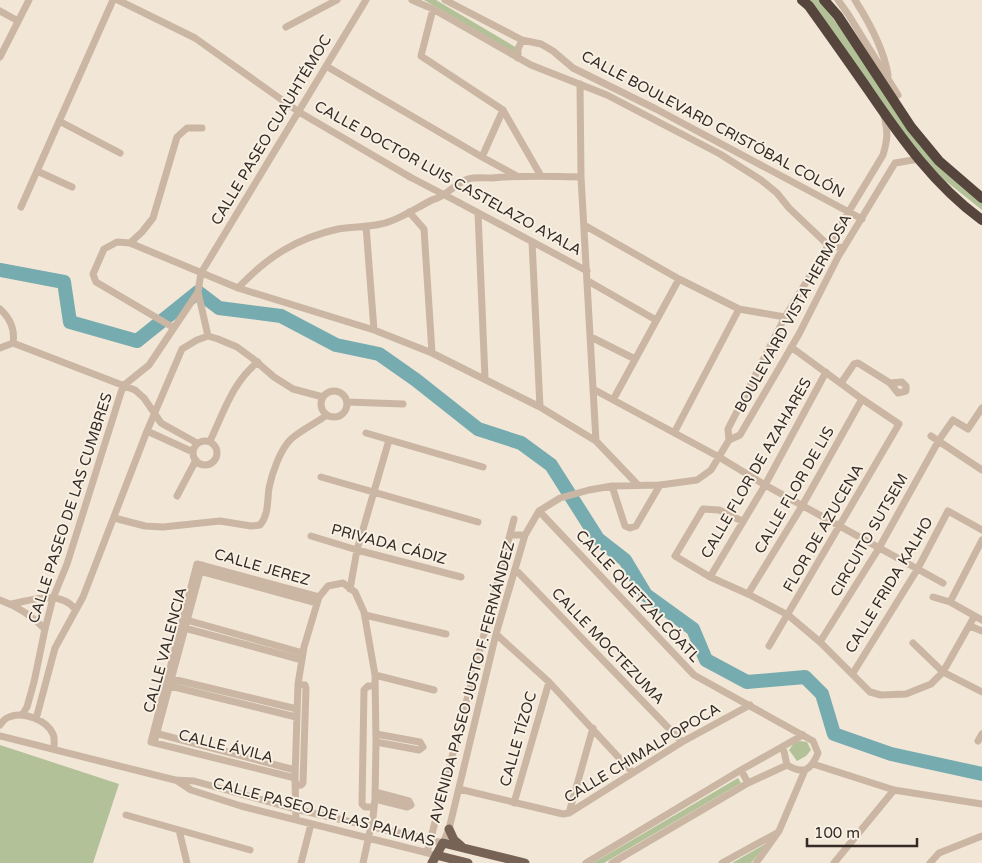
<svg xmlns="http://www.w3.org/2000/svg" width="982" height="863" viewBox="0 0 982 863" font-family="'Varela Round',sans-serif">
<style>
.green{fill:#b2c197}
.lines{fill:none;stroke-linecap:round;stroke-linejoin:round}
.river{stroke:#76abaf;stroke-width:14}
.minor{stroke:#cab6a3;stroke-width:7}
.major{stroke:#776256;stroke-width:9}
.highway{stroke:#56453c;stroke-width:10}
.minor-bridge{stroke:#cab6a3;stroke-width:7}
.labels{text-anchor:middle;stroke-width:4;stroke-linejoin:round;paint-order:stroke}
.street-label{font-size:15px;fill:#342b26;stroke:#f9f0e4}
</style>
<rect width="100%" height="100%" fill="#f2e6d7"/>
<path class="green" d="M424 0H436L517 48 514 52Z
M806 0H819L848 38 910 128 982 200V210L922 162Z
M800 741 807 742 811 750 806 756 797 761 789 750 794 743Z
M0 745 119 784 93 863H0Z
M738 778 741 783 604 863H593Z
M767 843 751 863H732Z"/>
<g class="lines">
<path class="river" d="M0 270 64 282 70 322 137 341 198 292 219 308 281 316 336 345 379 354 416 380 478 429 521 443 551 465 598 539 625 560 646 595 693 629 706 660 747 682 805 677 822 694 834 734 891 754 982 774"/>
<path class="minor" d="M118 0 195 38 299 112 410 177
M412 0 433 9 531 65 607 95 720 154 761 180 777 193 789 208 828 245 843 248
M445 0 522 40 541 44 553 51 573 68 656 109 862 219
M838 0 848 14 898 95
M855 0C869 22 884 49 888 75
M433 9 421 56 503 110 541 176
M0 11 18 21
M286 27 337 0
M0 57 29 0
M518 58V49L522 40
M326 66 482 157 517 176
M580 84 581 177 596 441
M59 121 120 153
M482 157 503 110
M37 171 72 187
M458 202 587 271
M21 207 113 0
M409 212 424 229 432 353
M478 213 485 378
M584 225 679 279 739 309 785 317
M366 226 374 330
M532 242 540 407
M130 243 142 232 153 218 177 137 187 128H202
M588 281 656 320
M238 288C267 257 297 238 338 229 355 226 375 228 391 221 405 216 418 207 432 200 446 197 454 184 468 179 475 177 484 178 492 178 522 175 551 176 581 177
M198 292 208 336
M0 309C10 318 15 330 13 343
M174 328 96 282 93 274 104 249 117 242 130 243 238 288 374 330 432 353 540 407 596 441 638 485
M591 337 635 359
M0 348 13 343 135 390 144 398 161 423 197 443
M841 383 854 364 858 363 890 383 898 393 906 391V386L902 382 890 383
M593 389 719 457 765 485 943 583
M321 404a13 13 0 1 1 26 0a13 13 0 1 1-26 0Z
M613 400 679 279
M347 402 403 404
M147 431 193 452
M366 433 483 467
M674 433 739 309
M931 436 982 470
M729 440 728 429 785 317 883 155C888 138 888 132 884 116
M193 453a12 12 0 1 1 24 0a12 12 0 1 1-24 0Z
M210 441C223 414 233 381 258 362
M321 477 478 522
M612 486 625 526 630 528 636 526 660 485
M177 496 196 460
M539 511 694 675 813 741 818 753C811 770 804 775 787 765L783 747
M114 518 145 526 163 527 220 521 251 526 260 525C269 514 267 502 269 488 272 473 280 450 291 439 301 430 316 423 327 415
M742 521 719 510 703 509 675 556 710 577 748 594 788 615 820 642 870 692 881 695 906 694 931 684 943 672 974 617
M510 535H525
M311 536 357 550 461 577
M515 569 682 742
M196 570 317 603
M710 577 765 485 826 372
M350 589 357 550 389 440
M748 594 802 506 862 399
M933 597 950 602 982 620
M0 600C17 606 32 616 45 629
M950 602 982 540
M11 604C32 600 60 590 75 609
M365 615 446 634
M183 619 303 653
M970 626 982 631
M181 627 302 660
M496 634 549 682 633 773
M820 642 879 548 939 440 953 420 968 429 982 408
M913 643 943 672 982 692
M769 646 899 424 862 399 791 347
M853 673 917 570 948 511 982 530
M375 675 434 690
M168 678 297 709
M166 685 296 717
M22 715 27 707 34 682 45 629 53 598 67 564 123 386 149 365 198 292 201 273 366 0
M36 719 55 648 83 597 147 431 182 349 197 340 208 336 218 339 237 347 252 358 274 377 293 389 323 397
M0 725C2 722 6 718 9 717 23 711 47 720 53 734 55 738 54 744 54 749
M155 733 295 770
M376 734 420 742 423 747 419 750 376 742
M0 736 175 780 194 781 295 809 443 843 449 829 496 634 525 535 539 511 560 498 589 490 612 486 660 485 697 480 711 470 729 440 740 435 799 334 838 257 895 163 919 159
M978 741 982 734
M154 743 202 565
M813 764 894 790 982 804
M741 770 748 783
M295 778 151 742 197 564 319 597
M176 780 191 790 241 806 436 855
M295 786 301 785 303 783 306 688 305 685 298 684
M459 789 563 814 569 813 682 742 750 705
M375 792 409 801 411 805
M375 799 407 807 411 805
M514 803 549 682
M374 807H365L362 804 364 690 368 686H375
M569 813 593 728
M126 815 250 850
M296 820 295 778 298 684 304 647 319 597 328 586 343 583 355 592 364 612 375 675 376 742 375 799 373 817 363 863
M179 830 187 863
M427 853 514 519
M301 863 311 824
M586 863 741 770 803 735
M612 863 748 783 787 765
M722 863 777 833
M756 863 779 831 805 770
M834 863 894 790
M930 863 939 853 982 836"/>
<path class="major" d="M449 829 454 840 461 846
M436 855 468 863
M432 863 443 843 525 863"/>
<path class="highway" d="M802 0 809 6C829 34 849 62 869 91 901 138 935 186 982 220
M824 0 838 16 911 127 939 161 982 198"/>
<path class="minor-bridge" d="M410 177 458 202"/>
</g>
<g class="labels">
<g class="street-label">
<text transform="translate(713 124) rotate(28)" y="5">CALLE BOULEVARD CRISTÓBAL COLÓN</text>
<text transform="translate(271 130) rotate(-59)" y="5">CALLE PASEO CUAUHTÉMOC</text>
<text transform="translate(448 178) rotate(29)" y="5">CALLE DOCTOR LUIS CASTELAZO AYALA</text>
<text transform="translate(793 313) rotate(-61)" y="5">BOULEVARD VISTA HERMOSA</text>
<text transform="translate(756 468) rotate(-60)" y="5">CALLE FLOR DE AZAHARES</text>
<text transform="translate(794 490) rotate(-60)" y="5">CALLE FLOR DE LIS</text>
<text transform="translate(70 508) rotate(-72)" y="5">CALLE PASEO DE LAS CUMBRES</text>
<text transform="translate(823 528) rotate(-60)" y="5">FLOR DE AZUCENA</text>
<text transform="translate(869 535) rotate(-60)" y="5">CIRCUITO SUTSEM</text>
<text transform="translate(389 544) rotate(15)" y="5">PRIVADA CÁDIZ</text>
<text transform="translate(262 567) rotate(16)" y="5">CALLE JEREZ</text>
<text transform="translate(889 585) rotate(-59)" y="5">CALLE FRIDA KALHO</text>
<text transform="translate(638 596) rotate(47)" y="5">CALLE QUETZALCÓATL</text>
<text transform="translate(608 646) rotate(46)" y="5">CALLE MOCTEZUMA</text>
<text transform="translate(165 650) rotate(-75)" y="5">CALLE VALENCIA</text>
<text transform="translate(472 682) rotate(-75)" y="5">AVENIDA PASEO JUSTO F. FERNÁNDEZ</text>
<text transform="translate(518 739) rotate(-74)" y="5">CALLE TÍZOC</text>
<text transform="translate(226 746) rotate(14)" y="5">CALLE ÁVILA</text>
<text transform="translate(642 753) rotate(-31)" y="5">CALLE CHIMALPOPOCA</text>
<text transform="translate(324 812) rotate(15)" y="5">CALLE PASEO DE LAS PALMAS</text>
</g>
</g>
<path d="M807 838v8h110v-8" fill="none" stroke="#342b26" stroke-width="2.5"/>
<text x="814" y="838" font-size="15" fill="#342b26" stroke="#f9f0e4" stroke-width="4" paint-order="stroke">100 m</text>
</svg>
